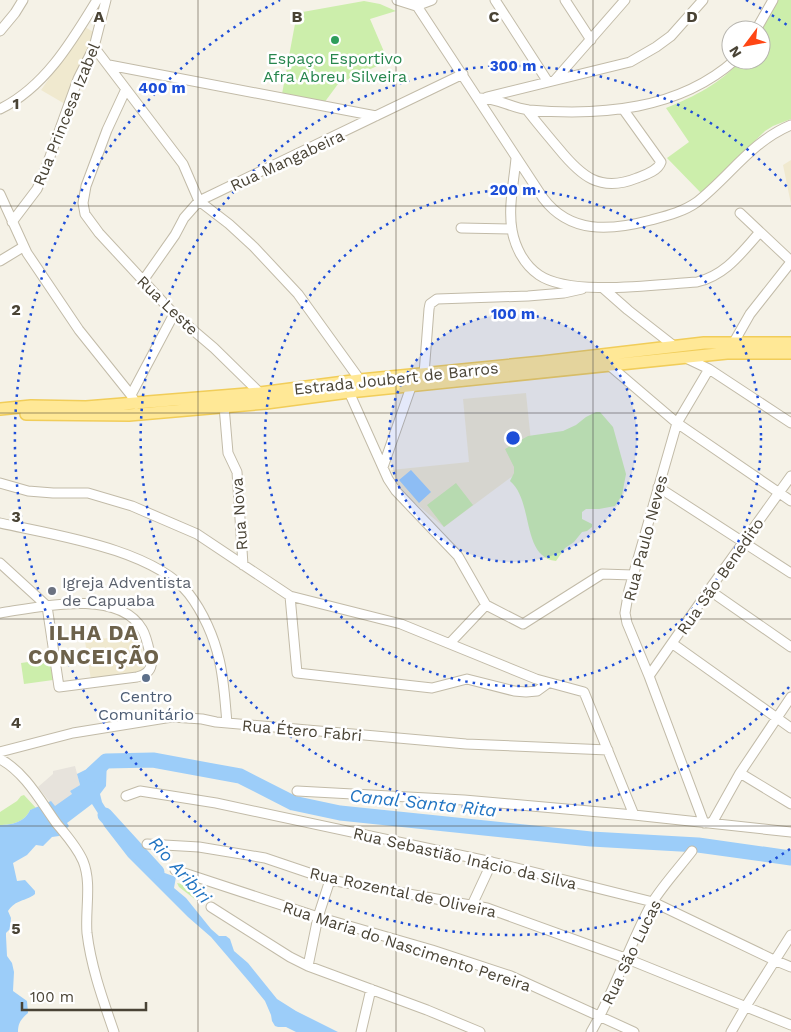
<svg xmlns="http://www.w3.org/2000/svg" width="791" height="1032" viewBox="0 0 791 1032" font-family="'Work Sans',sans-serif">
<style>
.industrial{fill:#e7e3dc}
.education{fill:#f0e9cf}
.green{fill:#cceeab}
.water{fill:#9ccdf9}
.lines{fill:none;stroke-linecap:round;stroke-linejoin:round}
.river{stroke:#9ccdf9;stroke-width:15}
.minor-casing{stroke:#c2bba8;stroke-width:11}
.major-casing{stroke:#f1cd59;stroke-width:14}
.minor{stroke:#fff;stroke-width:9}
.major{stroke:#ffe896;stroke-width:11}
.grid{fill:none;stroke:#494335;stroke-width:1;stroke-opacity:0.55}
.ring{fill:none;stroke:#1d4ed8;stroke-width:2.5;stroke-dasharray:2.5 5}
.leisure-dot{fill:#2e9e5b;stroke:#fff;stroke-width:2}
.worship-dot{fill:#6b7280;stroke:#fff;stroke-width:2}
.service-dot{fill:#5c6f8a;stroke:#fff;stroke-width:2}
.labels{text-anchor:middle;stroke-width:5;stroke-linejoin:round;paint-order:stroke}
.leisure-label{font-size:16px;fill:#27864d;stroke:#fff}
.street-label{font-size:16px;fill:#494335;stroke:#fff}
.worship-label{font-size:16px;fill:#5b616d;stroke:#fff;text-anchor:start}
.service-label{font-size:16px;fill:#4e5e75;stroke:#fff}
.water-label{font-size:18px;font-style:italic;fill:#2174c2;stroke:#fff}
.district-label{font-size:21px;font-weight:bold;letter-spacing:1px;fill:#6d624b;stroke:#fff}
.grid-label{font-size:16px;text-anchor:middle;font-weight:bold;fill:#494335;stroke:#fff;stroke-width:5;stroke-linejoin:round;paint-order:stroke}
.centre{fill:#1d4ed8;stroke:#fff;stroke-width:2.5}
.ring-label{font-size:15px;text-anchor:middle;font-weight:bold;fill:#1d4ed8;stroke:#fff;stroke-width:5;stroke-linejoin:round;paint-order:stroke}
</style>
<rect width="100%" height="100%" fill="#f5f2e7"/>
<path class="industrial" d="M75 766 80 785 70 791 72 794 66 823 38 787 53 774V771Z"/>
<path class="education" d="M85 27 95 33 65 104 41 90Z
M791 160V204L783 165Z
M526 393 533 461 444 527 402 492 391 470 469 462 463 399Z
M139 634 145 673 91 680 85 641Z"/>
<path class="green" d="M778 0H791V119L773 126 765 131 701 193 667 158 689 142 666 108C695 96 720 84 741 60H761V31Z
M364 1 380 4 396 11 370 19 388 61 338 84 324 103 282 94 297 13Z
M596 412H600L613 427 626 474 622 495 615 506 599 509H586L582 512V519L592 524V527L587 531 582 532 574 542 565 548 556 561C521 557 534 501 510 481L514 473V467L505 449 528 436 563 431 576 425 586 417Z
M456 483 473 505 444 527 427 505Z
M50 659 53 680 24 684 21 663Z
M24 795 36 808 30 810C25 822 12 825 0 825V812L17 801 21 796Z
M177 883 201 888 196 900 179 887Z"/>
<path class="water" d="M411 470 431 492 419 503 399 480Z
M107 759 106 786 100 794 102 802 128 844 136 843 139 853 159 871 176 877 174 888 186 898 211 929 219 936H226L230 939 234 951 248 963 277 999 296 1011 338 1032H296L286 1027H278L275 1026 272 1021 271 1015 265 1001 252 985 211 937 188 917 128 857 104 826 101 818 92 804 67 823 69 826 59 836 52 837 43 846 36 845 27 855 13 863 17 881 25 880 35 891V894C25 902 16 899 8 911L11 918 10 929 6 933V936L7 956 12 963 14 972 13 991 27 1001 28 1013C21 1019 18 1023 18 1032H0V825C12 825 25 822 30 810L51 801 55 806 72 794 70 791 80 785 77 774Z"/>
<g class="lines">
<path class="river" d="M92 774 106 761 153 760 240 776 293 803 340 813 591 839 698 845 791 858
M105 815 157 872"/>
<defs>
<path id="minor" d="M397 0 416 6
M413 0 543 198C570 234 610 231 651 220 666 216 683 212 697 202 729 177 752 141 791 125
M495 0 548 82
M565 0 591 40
M416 6 432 0
M756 30 773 0
M0 31 15 13 23 0
M94 47 183 164 199 201 229 224 254 247 298 294 360 380
M109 65 376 116
M555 80 625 0
M126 89 107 130 86 186 83 203 85 214 99 233 174 314 214 348 260 393
M487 97 630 62 656 47 671 36 703 0
M478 98C496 97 511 108 529 110 601 116 679 110 735 60
M0 109C45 87 72 41 97 0
M527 110C537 123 548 136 559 149 581 176 600 193 637 178 645 175 658 171 661 162L623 109
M516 158C514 182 508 207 512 230 515 247 524 265 539 275 571 297 658 284 697 282 726 275 741 253 760 232
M0 194 27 253 79 330 131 395 136 404
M740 213 791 261
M12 222 37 189 44 173 78 79 94 47 106 0
M461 228 512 229
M0 261 23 247
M142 282 175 235 184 218 199 201 463 74
M603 288 628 310 674 346
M734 342 750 314 791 262
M688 359 709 369 791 423
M609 365 677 423 791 501
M424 374 429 309 430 304 437 299 528 296 564 293 582 289
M349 392 388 479 396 491 458 556 486 605 523 624 602 574 633 575
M131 395 174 314
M224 406 228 453 237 472 243 565
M383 467 411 387
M0 483 28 491 53 493H88L132 506 197 534 290 596 401 624 536 679 584 692 634 815
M658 487 791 573
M0 523C54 535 153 549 189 594 203 612 214 637 219 659 224 679 225 702 227 723
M0 563 47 606 59 687 137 677C146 675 153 670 151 659 149 650 147 637 142 629 118 588 39 607 0 613
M709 590 791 647
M290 596 297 673 432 688 467 679 514 691 526 692 537 691 548 683
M450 643 486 605
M673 644 791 728
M649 676 709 590 791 476
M0 752 73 733 172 717 202 719 216 722 466 744 608 750
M0 759C25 772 41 802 57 824 66 835 77 847 83 861 92 883 85 910 87 933 91 967 103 1000 114 1032
M740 773 791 804
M297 791 464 800 634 815 791 832
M126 796 140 791 216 803 492 862 653 902 774 960 791 967
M704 823 649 676 627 623 625 613 629 590 677 423 709 369
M712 823 740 773 791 697
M147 844 199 847 265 858 330 880 487 908 625 958 791 1025
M175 870 318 917 432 950 511 976 634 1032
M472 905 492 862
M211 907 290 957 308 966 427 1010 480 1032
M308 966 318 917 330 880
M361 1032 371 989
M591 1032C615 991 629 945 652 903 663 885 679 868 692 851
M731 1032 746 1006 791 935"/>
<path id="major" d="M0 409 31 406 86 407 260 393 360 380 542 362 704 343H791
M26 414 129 415 266 403 349 392 727 353H791"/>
</defs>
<use href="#minor" class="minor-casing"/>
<use href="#major" class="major-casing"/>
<use href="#minor" class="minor"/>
<use href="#major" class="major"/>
</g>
<path class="grid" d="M198 0V1032M396 0V1032M593 0V1032M0 206H791M0 413H791M0 619H791M0 826H791"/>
<circle cx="513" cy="438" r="124" fill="#1d4ed8" fill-opacity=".12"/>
<g class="ring">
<circle cx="513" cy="438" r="124"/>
<circle cx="513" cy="438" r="248"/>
<path d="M789 687A372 372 0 1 1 789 189"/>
<path d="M790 849A496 496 0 1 1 280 0M746 0A496 496 0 0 1 790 27"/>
</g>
<circle class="leisure-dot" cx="335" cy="40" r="5"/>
<circle class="worship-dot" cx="52" cy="591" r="5"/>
<circle class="service-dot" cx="146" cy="678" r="5"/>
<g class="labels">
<g class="leisure-label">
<text x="335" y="64">Espaço Esportivo<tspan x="335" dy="18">Afra Abreu Silveira</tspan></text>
</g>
<g class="street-label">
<text transform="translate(66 114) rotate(-68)" y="6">Rua Princesa Izabel</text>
<text transform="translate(287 160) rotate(-25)" y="6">Rua Mangabeira</text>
<text transform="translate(168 305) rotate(44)" y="6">Rua Leste</text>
<text transform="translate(396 378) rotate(-6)" y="6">Estrada Joubert de Barros</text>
<text transform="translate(239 514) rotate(-94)" y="6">Rua Nova</text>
<text transform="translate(645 538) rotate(-75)" y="6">Rua Paulo Neves</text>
<text transform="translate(720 576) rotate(-55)" y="6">Rua São Benedito</text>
<text transform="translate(302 730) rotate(5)" y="6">Rua Étero Fabri</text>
<text transform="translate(465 858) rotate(13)" y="6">Rua Sebastião Inácio da Silva</text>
<text transform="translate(403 892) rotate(12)" y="6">Rua Rozental de Oliveira</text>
<text transform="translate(407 946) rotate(18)" y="6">Rua Maria do Nascimento Pereira</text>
<text transform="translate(631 952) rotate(-64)" y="6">Rua São Lucas</text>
</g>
<g class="worship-label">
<text x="62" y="588">Igreja Adventista<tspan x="62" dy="18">de Capuaba</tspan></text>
</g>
<g class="service-label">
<text x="146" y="702">Centro<tspan x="146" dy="18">Comunitário</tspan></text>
</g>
<g class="water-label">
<text transform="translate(423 803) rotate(6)" y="6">Canal Santa Rita</text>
<text transform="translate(180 870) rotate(48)" y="6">Rio Aribiri</text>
</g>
<g class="district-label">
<text x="94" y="640">ILHA DA<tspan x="94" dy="24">CONCEIÇÃO</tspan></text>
</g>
</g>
<g class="grid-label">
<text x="99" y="22">A</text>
<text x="297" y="22">B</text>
<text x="494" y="22">C</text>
<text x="692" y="22">D</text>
<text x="16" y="109">1</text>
<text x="16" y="315">2</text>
<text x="16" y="522">3</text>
<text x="16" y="728">4</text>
<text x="16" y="934">5</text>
</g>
<circle cx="513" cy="438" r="8" class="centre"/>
<g class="ring-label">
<text x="513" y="71">300 m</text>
<text x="162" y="93">400 m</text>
<text x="513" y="195">200 m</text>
<text x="513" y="319">100 m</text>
</g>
<g transform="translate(746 45) rotate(238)"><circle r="24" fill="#ffffff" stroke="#b6b4ae"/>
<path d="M0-4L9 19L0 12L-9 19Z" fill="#ff4614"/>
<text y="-8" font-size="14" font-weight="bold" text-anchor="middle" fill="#494335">N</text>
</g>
<path d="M22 1002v8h124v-8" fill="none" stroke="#494335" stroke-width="2.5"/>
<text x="30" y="1002" font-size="15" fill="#494335" stroke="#ffffff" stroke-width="4" paint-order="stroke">100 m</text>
</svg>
